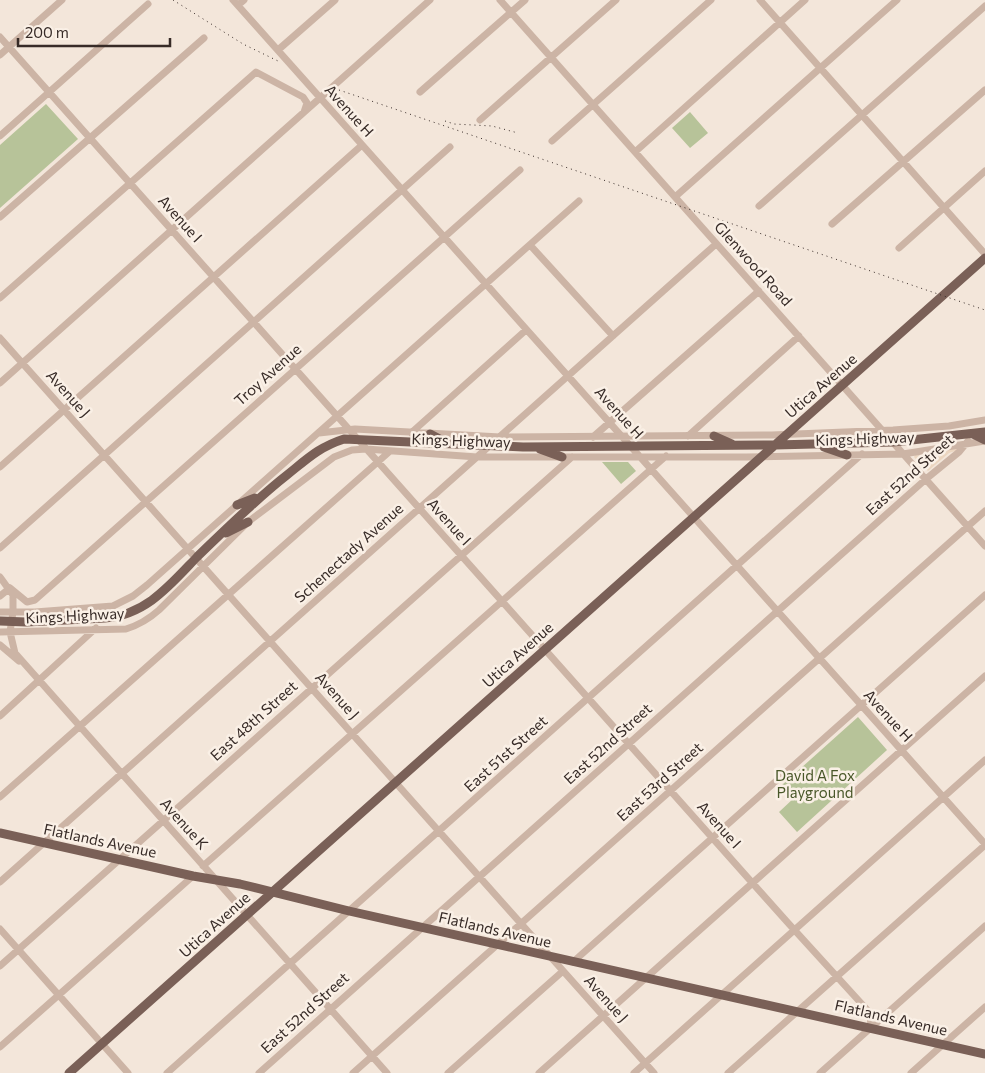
<svg xmlns="http://www.w3.org/2000/svg" width="985" height="1073" viewBox="0 0 985 1073" font-family="Commissioner,sans-serif">
<style>
.green{fill:#b7c399}
.plaza{fill:#ecd6c0}
.lines{fill:none;stroke-linecap:round;stroke-linejoin:round}
.minor{stroke:#ccb4a5;stroke-width:7}
.major{stroke:#7a6057;stroke-width:9}
.rail{stroke:#372b27;stroke-width:1;stroke-dasharray:1 4;stroke-linecap:butt}
.labels{text-anchor:middle;stroke-width:5;stroke-linejoin:round;paint-order:stroke}
.street-label{font-size:15px;fill:#372b27;stroke:#faf0e6}
.park-label{font-size:15px;fill:#495729;stroke:#faf0e6}
</style>
<rect width="100%" height="100%" fill="#f3e6da"/>
<path class="green" d="M46 104 78 139 0 208V145Z
M690 112 708 133 690 148 672 128Z
M602 462H628L636 471 621 484Z
M858 717 887 750 797 832 779 812 794 798 782 785Z"/>
<path class="plaza" d="M956 447 958 450 949 453 928 471 914 457 915 455Z"/>
<g class="lines">
<path class="minor" d="M233 0 985 844
M500 0 985 546
M760 0 985 254
M238 5 244 0
M0 37 789 924 870 1013 871 1028
M278 50 335 0
M0 55 62 0
M420 92 525 0
M480 120 616 0
M0 136 148 4
M552 141 711 0
M635 152 805 0
M675 197 897 0
M759 206 985 6
M0 217 204 38
M832 224 985 90
M530 245 613 336
M899 248 985 171
M0 298 256 72 303 97 307 103 304 112
M0 338 654 1073
M0 383 430 0
M319 433 355 429 500 437 772 435 893 430 949 426 985 420
M411 433 526 330
M688 436 799 336
M593 437 759 291
M0 467 362 145
M0 548 450 147
M0 577 13 595V612L10 632 15 653 387 1073
M10 588 27 602 35 600 520 170
M0 596 10 588
M0 612H35L113 606 133 596 147 585 579 201
M0 632 126 629C139 625 149 619 159 610L248 522 334 457 352 450 366 449 477 457H746L903 454 985 441
M0 645 19 661
M0 716 96 628
M0 797 389 452
M203 866 666 456
M0 882 716 244
M0 929 128 1073
M573 962 985 595
M0 966 572 457
M0 1047 193 876
M167 1073 862 454
M259 1073 926 479 959 452 968 441
M353 1073 985 511
M448 1073 563 971
M539 1073 985 676
M634 1073 985 760
M728 1073 985 845
M820 1073 985 926
M911 1073 985 1007"/>
<path class="major" d="M430 434 447 443
M973 434 985 440
M714 436 732 444
M824 447 847 455
M540 449 562 457
M237 505 255 498
M226 533 248 522
M0 621 26 622 105 618C146 615 170 585 197 557 226 529 255 500 287 475 307 459 319 447 344 439L523 447 775 445 893 442 985 432
M0 833 193 876 240 884 349 911 985 1054
M69 1073 985 258"/>
<path class="rail" d="M173 0 243 44 278 61
M339 90 985 310
M445 121 454 124 492 126 518 133"/>
</g>
<g class="labels">
<g class="street-label">
<text transform="translate(349 111) rotate(48)" y="5">Avenue H</text>
<text transform="translate(180 219) rotate(48)" y="5">Avenue I</text>
<text transform="translate(753 264) rotate(48)" y="5">Glenwood Road</text>
<text transform="translate(268 375) rotate(-42)" y="5">Troy Avenue</text>
<text transform="translate(821 386) rotate(-41)" y="5">Utica Avenue</text>
<text transform="translate(68 394) rotate(48)" y="5">Avenue J</text>
<text transform="translate(619 413) rotate(48)" y="5">Avenue H</text>
<text transform="translate(865 439) rotate(-2)" y="5">Kings Highway</text>
<text transform="translate(461 441) rotate(2)" y="5">Kings Highway</text>
<text transform="translate(910 475) rotate(-42)" y="5">East 52nd Street</text>
<text transform="translate(449 522) rotate(48)" y="5">Avenue I</text>
<text transform="translate(349 553) rotate(-42)" y="5">Schenectady Avenue</text>
<text transform="translate(75 616) rotate(-3)" y="5">Kings Highway</text>
<text transform="translate(518 655) rotate(-42)" y="5">Utica Avenue</text>
<text transform="translate(337 696) rotate(48)" y="5">Avenue J</text>
<text transform="translate(888 716) rotate(48)" y="5">Avenue H</text>
<text transform="translate(254 721) rotate(-42)" y="5">East 48th Street</text>
<text transform="translate(608 744) rotate(-42)" y="5">East 52nd Street</text>
<text transform="translate(506 754) rotate(-42)" y="5">East 51st Street</text>
<text transform="translate(660 782) rotate(-42)" y="5">East 53rd Street</text>
<text transform="translate(184 824) rotate(48)" y="5">Avenue K</text>
<text transform="translate(719 825) rotate(48)" y="5">Avenue I</text>
<text transform="translate(100 841) rotate(12)" y="5">Flatlands Avenue</text>
<text transform="translate(215 925) rotate(-42)" y="5">Utica Avenue</text>
<text transform="translate(495 930) rotate(13)" y="5">Flatlands Avenue</text>
<text transform="translate(606 999) rotate(48)" y="5">Avenue J</text>
<text transform="translate(305 1013) rotate(-42)" y="5">East 52nd Street</text>
<text transform="translate(891 1018) rotate(13)" y="5">Flatlands Avenue</text>
</g>
<g class="park-label">
<text x="815" y="781">David A Fox<tspan x="815" dy="17">Playground</tspan></text>
</g>
</g>
<path d="M18 38v8h152v-8" fill="none" stroke="#372b27" stroke-width="2.5"/>
<text x="25" y="38" font-size="15" fill="#372b27" stroke="#faf0e6" stroke-width="4" paint-order="stroke">200 m</text>
</svg>
